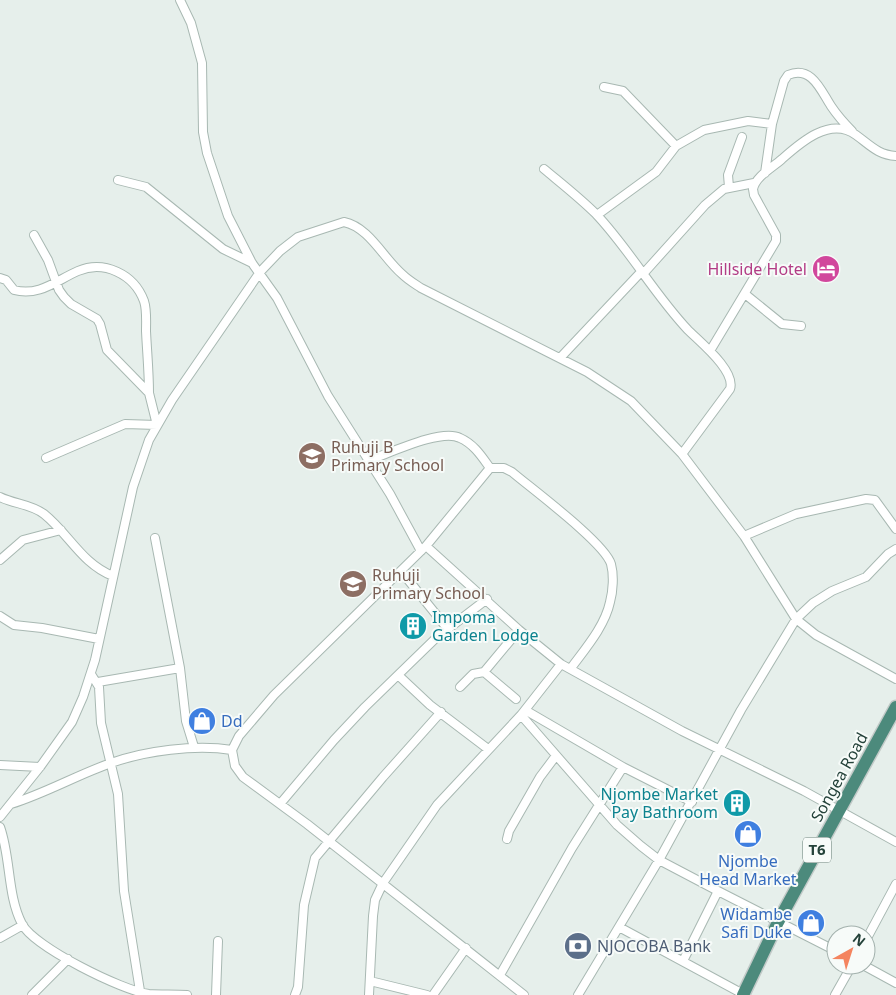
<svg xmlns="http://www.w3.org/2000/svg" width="896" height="995" viewBox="0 0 896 995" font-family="'Noto Sans',sans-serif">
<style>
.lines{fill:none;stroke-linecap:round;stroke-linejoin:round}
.minor-casing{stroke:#a8b8b2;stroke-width:10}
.trunk-casing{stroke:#c2cac8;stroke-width:15}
.minor{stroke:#fff;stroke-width:8}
.trunk{stroke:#4c8a7c;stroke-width:12}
.labels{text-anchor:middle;stroke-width:4;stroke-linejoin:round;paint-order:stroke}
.shield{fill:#f7fbf9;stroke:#637a73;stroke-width:1}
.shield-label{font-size:15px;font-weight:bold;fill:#24423a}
.hotel-label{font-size:16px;fill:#b23c85;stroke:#f7fbf9;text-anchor:end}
.education-label{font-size:16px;fill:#785e54;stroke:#f7fbf9;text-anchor:start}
.culture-label{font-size:16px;fill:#0d838f;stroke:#f7fbf9;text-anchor:start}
.shop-label{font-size:16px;fill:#366cbe;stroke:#f7fbf9;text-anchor:start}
.street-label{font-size:16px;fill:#24423a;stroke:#f7fbf9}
.service-label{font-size:16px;fill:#4e5e75;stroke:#f7fbf9;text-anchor:start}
</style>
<rect width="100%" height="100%" fill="#e6efeb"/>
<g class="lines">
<defs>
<path id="minor" d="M180 0 191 23 202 63 203 132 207 153 228 216 252 263 277 298 328 396 390 494 421 551
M604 87 623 91 676 146
M544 169C562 184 580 198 596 214 630 250 654 294 688 330 701 343 736 371 730 389L682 454
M765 173 772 124 784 81 788 75C812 65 821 91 831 106 837 115 844 123 852 131
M118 180 146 187 223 249 252 263
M729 187 728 175 742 137
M597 215 656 172 676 146 704 130 748 121 772 124
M34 235 48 260 59 290 64 297 71 304 97 319 100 324 107 350 149 393 157 425 125 424 46 458
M643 274 705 205 724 189 754 183
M0 278 6 280 14 290C39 297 57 280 78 271 104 260 134 274 144 301 147 310 146 322 146 331 147 352 149 372 149 393
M745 294 782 324 801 326
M710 351 776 241V235L754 195 753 189C756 176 772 168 782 159 800 143 830 116 856 135 870 145 878 155 896 156
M560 358 641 272
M367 461C388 454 441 428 460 438 474 444 482 457 490 468
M0 497C14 504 31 504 44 514 69 534 82 564 113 576
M744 536 796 514 866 499 875 500 896 529
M155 538 180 668 186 721 194 747
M426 546 519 630 561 664 682 731 804 791 896 842
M0 560 23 540 61 530
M401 571 447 628
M0 616 14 625 42 628 99 639
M484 672 516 699
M91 674 99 687 101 723 118 794 124 891 140 991
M398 675 430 705 488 749
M98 682 180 668
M460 687 473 674 484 672 519 630
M525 710 623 767 692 802
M521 715 617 825 641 846 659 860 718 891 836 951
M0 765 40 767
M11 804C46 793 77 775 111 763 145 751 195 744 232 750
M280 804 334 740 365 707 436 638 487 599
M0 817 40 767 72 722 83 697 95 660 133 487 149 440 172 400 260 272 280 251 298 237 344 222C369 227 384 259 402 274 408 280 415 284 421 288L587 372 631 401 682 454 744 536 796 619 816 635 896 679
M0 827C11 858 7 895 22 924 34 947 123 991 149 994 161 995 175 994 187 995
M507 839 509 831 540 777 555 757
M619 927 743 994
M0 938 23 925
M866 940 896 884
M683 961 718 891
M863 965 896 983
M500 975 572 848 623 767
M370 981 427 995
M32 995 68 959
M216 995 218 941
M295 995 298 987 304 905 315 858 383 777 441 712
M369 995 373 916 375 900 383 883 437 805 521 715 561 664
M433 995 466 948
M524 995 307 824 243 777 235 766 232 750 239 736 274 695 426 546 490 468H504L512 472C532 489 605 543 611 564 614 575 613 591 610 602 605 626 585 649 571 668
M578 995 659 860 741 710 796 619 813 603 832 591 866 577 888 554 896 549
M835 995 852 965"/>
<path id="trunk" d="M743 995 778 922 896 707"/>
</defs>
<use href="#minor" class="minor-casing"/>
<use href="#trunk" class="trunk-casing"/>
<use href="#minor" class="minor"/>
<use href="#trunk" class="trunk"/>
</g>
<defs>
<symbol id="hotel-disc" viewBox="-11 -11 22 22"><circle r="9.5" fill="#d1479c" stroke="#f7fbf9"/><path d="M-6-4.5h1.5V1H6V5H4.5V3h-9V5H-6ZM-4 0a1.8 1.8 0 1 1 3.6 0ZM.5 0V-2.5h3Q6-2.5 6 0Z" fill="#fff"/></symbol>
<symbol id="school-disc" viewBox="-11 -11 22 22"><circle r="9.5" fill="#8d6e63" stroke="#f7fbf9"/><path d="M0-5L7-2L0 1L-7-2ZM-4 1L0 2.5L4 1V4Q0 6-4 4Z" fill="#fff"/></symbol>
<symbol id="building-disc" viewBox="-11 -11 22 22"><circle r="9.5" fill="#0f9aa8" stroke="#f7fbf9"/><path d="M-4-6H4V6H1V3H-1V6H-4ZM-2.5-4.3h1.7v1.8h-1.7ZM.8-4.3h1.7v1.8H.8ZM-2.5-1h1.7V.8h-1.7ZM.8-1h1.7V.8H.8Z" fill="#fff"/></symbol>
<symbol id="shop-disc" viewBox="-11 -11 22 22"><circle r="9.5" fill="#3f7fe0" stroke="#f7fbf9"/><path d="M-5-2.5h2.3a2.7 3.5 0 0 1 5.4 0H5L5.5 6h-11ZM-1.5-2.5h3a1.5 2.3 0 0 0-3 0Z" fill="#fff"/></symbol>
<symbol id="bank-disc" viewBox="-11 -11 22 22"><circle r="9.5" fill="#5c6f8a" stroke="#f7fbf9"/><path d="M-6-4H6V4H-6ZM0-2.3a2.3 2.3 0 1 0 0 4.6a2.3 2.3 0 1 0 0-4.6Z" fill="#fff"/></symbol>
</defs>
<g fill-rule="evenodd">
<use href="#hotel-disc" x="810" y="253" width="32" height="32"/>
<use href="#school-disc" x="296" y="440" width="32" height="32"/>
<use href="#school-disc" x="337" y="568" width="32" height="32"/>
<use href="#building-disc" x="397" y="610" width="32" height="32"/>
<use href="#shop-disc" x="186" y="705" width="32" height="32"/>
<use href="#building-disc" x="721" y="787" width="32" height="32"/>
<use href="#shop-disc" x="732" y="818" width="32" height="32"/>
<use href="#shop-disc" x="795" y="907" width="32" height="32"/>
<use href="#bank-disc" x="562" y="930" width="32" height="32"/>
</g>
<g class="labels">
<rect class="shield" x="803" y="837.5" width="28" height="25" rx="4"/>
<g class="shield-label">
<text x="817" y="855">T6</text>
</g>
<g class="hotel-label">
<text x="807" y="275">Hillside Hotel</text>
</g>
<g class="education-label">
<text x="331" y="453">Ruhuji B<tspan x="331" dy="18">Primary School</tspan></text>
<text x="372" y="581">Ruhuji<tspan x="372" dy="18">Primary School</tspan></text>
</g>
<g class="culture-label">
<text x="432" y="623">Impoma<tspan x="432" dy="18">Garden Lodge</tspan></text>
<text x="718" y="800" text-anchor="end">Njombe Market<tspan x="718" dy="18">Pay Bathroom</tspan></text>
</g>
<g class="shop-label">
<text x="221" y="727">Dd</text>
<text x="748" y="867" text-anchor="middle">Njombe<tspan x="748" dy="18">Head Market</tspan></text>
<text x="792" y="920" text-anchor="end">Widambe<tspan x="792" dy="18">Safi Duke</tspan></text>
</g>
<g class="street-label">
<text transform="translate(839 777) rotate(-61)" y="6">Songea Road</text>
</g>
<g class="service-label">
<text x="597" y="952">NJOCOBA Bank</text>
</g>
</g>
<g transform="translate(851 950) rotate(39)"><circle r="24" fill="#f7fbf9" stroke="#a3b1ad"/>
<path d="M0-4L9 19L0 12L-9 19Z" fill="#f4845f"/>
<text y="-8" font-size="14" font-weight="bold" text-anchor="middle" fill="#24423a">N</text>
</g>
</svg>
